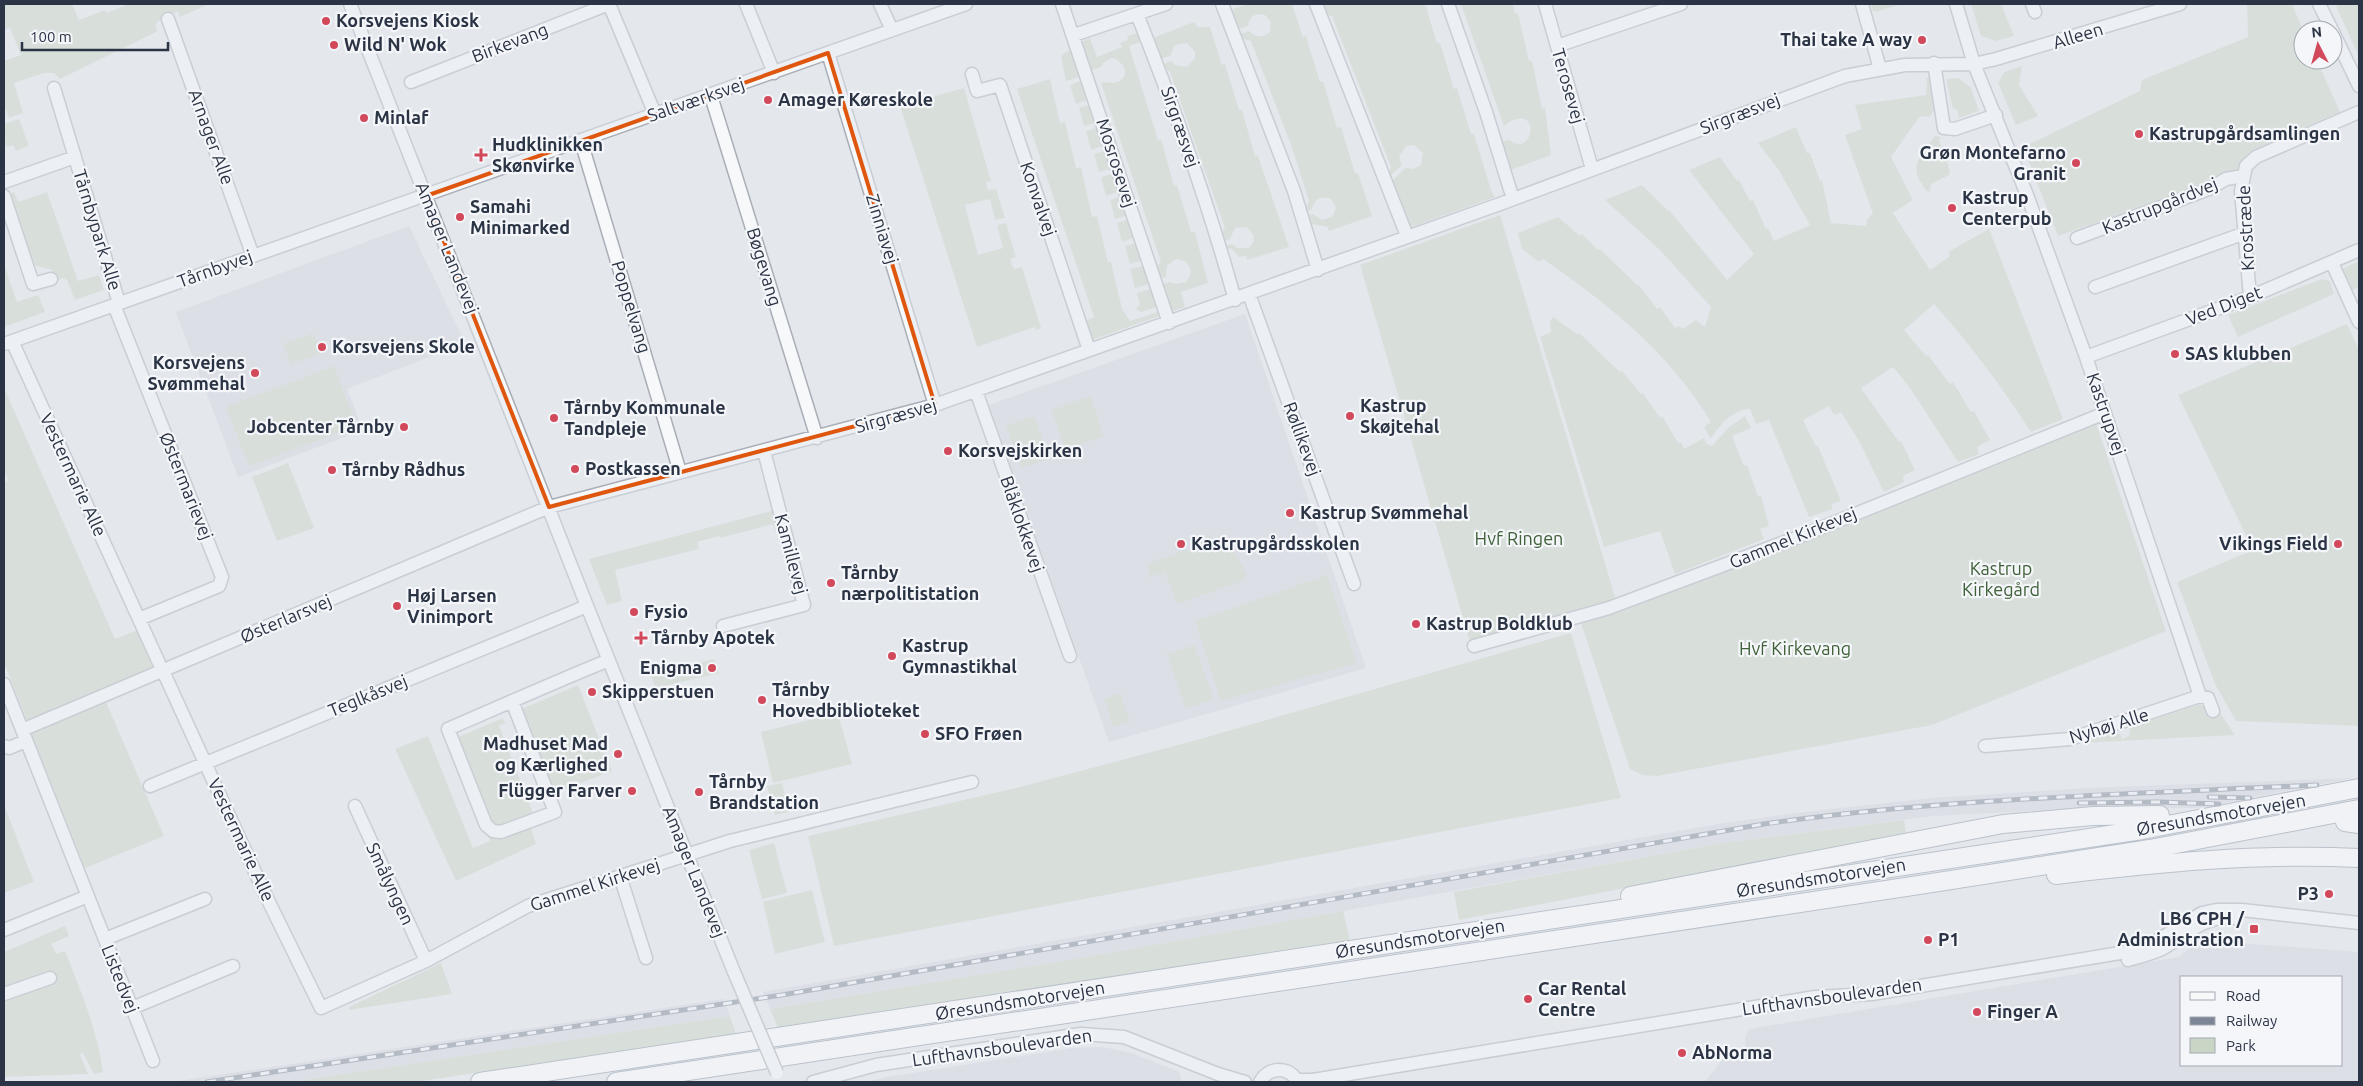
<svg xmlns="http://www.w3.org/2000/svg" width="2363" height="1086" viewBox="0 0 2363 1086" font-family="Ubuntu,sans-serif">
<style>
.built{fill:#d2d6de;fill-rule:evenodd}
.green{fill:#c9d6c5}
.lines{fill:none;stroke-linecap:round;stroke-linejoin:round}
.highway-tunnel{stroke:#bfc3cb;stroke-width:18;stroke-dasharray:18 9;stroke-linecap:butt}
.minor-casing{stroke:#a9aeb7;stroke-width:15}
.highway-casing{stroke:#8b94a3;stroke-width:20}
.minor{stroke:#f7f8fa;stroke-width:12}
.highway{stroke:#fff;stroke-width:18}
.rail-casing{stroke:#7d8696;stroke-width:5}
.rail{stroke:#f4f6f9;stroke-width:3;stroke-dasharray:9;stroke-linecap:butt}
.minor-bridge-casing{stroke:#a9aeb7;stroke-width:15;stroke-linecap:butt}
.minor-bridge{stroke:#f7f8fa;stroke-width:12}
.marked{fill:none;stroke:#df570f;stroke-width:4;stroke-linejoin:round}
.poi-dot{fill:#d1495b;stroke:#f4f6f9;stroke-width:2}
.labels{text-anchor:middle;stroke-width:4.5;stroke-linejoin:round;paint-order:stroke}
.poi-label{font-size:18px;font-weight:bold;fill:#2b3445;stroke:#f4f6f9;text-anchor:start}
.street-label{font-size:18px;fill:#2b3445;stroke:#f4f6f9}
.park-label{font-size:18px;fill:#3f6138;stroke:#f4f6f9}
</style>
<rect width="100%" height="100%" fill="#e4e7ec"/>
<path class="built" d="M409 226 465 343 347 389 363 430 238 477 176 312Z
M1245 314 1366 668 1109 742 989 405Z
M2354 778 2197 808H2089L1933 816 1722 843 1069 960 770 1009 763 992 1718 824 1804 812 1931 798 2087 788Z
M2199 940 2359 952V1082H1705L1727 1053 1746 1050 1745 1038 1749 1029 2179 957ZM2182 977H2342V1065H2182Z
M724 999 730 1016 290 1082H172Z
M1102 1047 1132 1053 1179 1072 1182 1082H865L887 1077 1073 1048Z"/>
<path class="green" d="M4 4H72L79 20 105 10 107 13 129 4H209L180 17 178 11 157 22 155 26 158 31 60 79 54 73H44L14 83 23 113 9 118 6 110H4V61L21 55 10 28 5 29Z
M1248 4H1292L1303 37 1306 36 1320 82 1323 81 1337 128 1341 127 1355 173H1358L1372 216 1329 231 1328 227 1312 224 1308 216 1313 214 1322 220 1332 217 1336 208 1331 199C1321 195 1314 199 1312 209L1304 212 1309 201 1291 145 1251 41 1240 38 1239 35 1249 31C1256 38 1263 38 1270 32L1271 22 1265 15C1255 12 1249 17 1248 26L1237 30 1230 10Z
M1319 4H1425L1437 43H1440L1454 89 1457 88 1471 134H1474L1491 190 1495 197 1406 229 1391 182 1405 168 1413 169 1421 165 1423 153 1414 145 1406 146 1399 157 1402 165 1387 179 1391 167 1332 16 1322 12Z
M1461 4H1513L1515 13H1518L1529 61H1532L1542 108H1545L1551 155 1508 171 1500 142 1509 140C1535 160 1542 98 1504 126Z
M1871 4H1902L1875 12 1873 11Z
M1971 4H2001L2014 36 1996 41 1981 36Z
M2247 4H2292L2303 30V60H2317L2340 112 2254 150 2237 172 2058 236 2023 147 2140 91 2142 80 2248 37Z
M2342 4H2359V57L2336 6Z
M1194 22 1198 27H1210L1222 65 1225 64 1239 110H1242L1255 156H1258L1289 247 1247 260 1246 256 1239 257 1231 248 1224 250 1223 247 1232 244 1237 248H1249L1253 243 1254 236 1247 227 1235 228 1230 239 1221 242 1219 237 1225 228 1170 72 1161 65 1171 61 1175 65 1187 67 1195 58V52L1187 43 1175 45 1170 56 1159 59 1150 39Z
M1138 33 1141 42 1129 46 1158 140 1161 139 1174 186 1177 185 1191 232H1195L1208 283 1181 292 1185 307 1170 312 1161 285 1170 282 1175 284 1186 282C1195 272 1190 260 1176 259L1167 266 1166 277 1159 279 1155 269 1161 262 1101 83C1107 81 1112 84 1117 82 1132 76 1123 60 1112 58L1103 63 1101 67 1090 71 1080 42 1090 38 1097 57 1122 47 1120 43 1128 40 1127 36Z
M1071 50 1080 77 1066 81 1061 57 1063 54Z
M2022 66 2019 85 2038 116 2016 125 1998 83 2004 72Z
M1927 78H1929L1935 108 1930 117 1920 116 1891 157 1913 200 1893 213 1930 270 1950 256 1948 252 1989 229 2063 419 2031 432C2001 386 1971 345 1934 304L1904 330 1926 356 1928 355 1950 384 1953 382 1971 412 1974 411 1990 440 1977 447 1979 454 1958 462 1910 388 1893 367 1861 388 1899 442 1901 441 1915 470 1903 476 1904 482 1884 492 1859 441 1841 412 1834 415 1829 406 1803 420 1816 446H1818L1841 501 1831 504 1833 509 1809 517 1769 420 1756 424 1750 409C1735 408 1718 426 1711 439L1704 427 1711 422C1667 351 1611 306 1543 259L1539 262 1522 249 1518 233 1558 217 1580 236 1582 234 1598 250 1600 249 1638 286 1639 285 1657 309 1660 307 1675 328 1679 326 1683 329 1696 320 1705 327 1711 307 1660 250 1605 200 1642 185 1668 211 1669 210 1727 280 1754 254 1689 170 1720 157 1737 181 1739 180 1750 201 1753 200 1766 229 1768 228 1774 241 1810 225 1778 169 1758 143 1796 127 1807 153H1810L1820 181 1822 180 1831 223 1866 226 1867 219 1873 214 1845 135 1862 129 1855 105 1926 95Z
M1959 78 1971 88 1979 111 1959 118 1957 110 1953 109 1946 79Z
M1050 79 1060 123 1065 122 1076 168 1081 167 1092 217 1097 216 1108 262H1111L1122 309 1130 321 1158 312 1159 316 1092 340 1085 321 1094 317 1017 89Z
M1081 81 1087 100 1076 104 1070 85Z
M964 88 991 181 986 182 988 190 996 189 1005 218 995 220 990 199 965 205 978 255 1003 248 997 225 1006 223 1016 257 1010 259 1014 269 1022 267 1041 328 1036 330 1035 327 977 347 900 106Z
M1089 105 1095 123 1084 126 1079 108Z
M19 119 29 146 16 151 13 145 7 147 4 138V124Z
M1097 128 1102 146 1091 150 1086 131Z
M1935 136 1941 137 1939 140 1950 171 1949 175 1931 184 1930 192C1925 190 1924 188 1922 184 1908 165 1924 151 1935 136Z
M1104 151 1111 169 1099 172 1094 154Z
M1112 174 1118 192 1106 196 1101 177Z
M14 192 18 202 47 192 78 281 99 275 104 290 75 300 67 280 63 278 55 281 52 270 34 265 9 195Z
M1119 197 1125 216 1115 219 1110 200Z
M1500 215 1616 600 1470 642 1360 265Z
M1127 220 1134 238 1122 242 1117 223Z
M1135 243 1141 261 1130 264 1125 246Z
M2359 261V287L2349 292 2338 271Z
M4 265 17 302 38 295 45 312 4 327Z
M1143 266 1149 284 1135 288 1130 269Z
M2322 279 2330 281 2334 294 2238 337 2228 315Z
M1151 289 1156 307 1141 312 1137 310 1136 308 1140 306 1137 293Z
M1553 317 1577 334 1579 333 1620 372 1622 371 1641 394 1643 393 1660 418 1662 416 1678 443 1681 442 1684 449 1704 438 1707 444 1712 446 1729 427 1745 416 1751 428 1732 436 1744 466 1747 465 1758 496H1761L1769 526 1760 529 1764 539 1675 574 1660 531 1604 547 1540 337 1551 332 1550 321Z
M2347 324 2359 350V726L2236 721 2215 684 2177 582 2253 550 2178 395Z
M313 333 322 353 291 364 283 344Z
M334 366 357 426 249 466 226 407Z
M4 388 115 639 138 630 153 668 27 720 4 663V482L8 480 4 471Z
M1090 396 1104 436 1066 450 1051 410Z
M1034 416 1050 458 1022 468 1006 426Z
M2096 423 2166 631 1932 725 1657 776 1642 775 1630 769 1581 623 1619 612 1852 521Z
M288 463 314 528 277 541 252 477Z
M775 510 778 528 775 531 773 524 720 538 719 536 697 542 699 549 615 570 622 601 607 605 589 559Z
M1210 535C1219 549 1219 547 1234 552L1247 574 1243 581 1177 604 1165 572 1151 577 1146 564 1201 545 1199 539Z
M1327 575 1357 663 1221 701 1195 621Z
M1571 633 1621 798 834 946 808 836 1020 787 1193 741Z
M1194 645 1214 699 1186 709 1167 655Z
M714 659 719 673 665 686 667 691 663 693 660 687 655 688 651 675Z
M578 685 612 771 552 794 519 710Z
M1120 693 1130 721 1113 727 1104 699Z
M106 702 164 836 85 868 31 733Z
M2200 704 2205 706 2209 717 2220 713 2235 735 2079 743 2114 732 2120 734 2122 739 2129 736 2130 727Z
M838 713 852 764 773 783 761 732Z
M503 718 505 723 499 726 534 816 505 827 493 825 456 738Z
M428 736 473 848 490 841 487 832 529 823 536 844 456 881 395 749Z
M782 783 789 812 775 815 767 786Z
M4 805 34 882 4 893Z
M1904 820 1906 834 1459 920 1454 892 1722 843Z
M774 843 787 893 762 899 749 850Z
M812 890 825 942 775 954 763 902Z
M1343 911 1350 940 778 1028 770 1009 1069 960Z
M65 926 69 936 51 944 56 954 65 951C81 991 97 1029 103 1072L94 1074 83 1053 80 1054 88 1074 4 1077V989L49 973 56 986 50 971 4 987V952Z
M441 963 452 994 349 1010V1007Z
M730 1016 736 1034 415 1082H290Z"/>
<g class="lines">
<path class="highway-tunnel" d="M2223 818 2284 820"/>
<defs>
<path id="minor" d="M350 4 587 606 734 972
M609 4 655 114
M746 4 774 73
M880 4 892 30
M1062 4 1169 323
M1222 4 1294 191 1318 270
M1316 4 1407 236
M1448 4 1486 112 1513 199
M1545 4 1592 169
M1862 4 1880 69
M1956 4 1974 64 2027 195 2086 357 2200 696
M2032 4 2035 12
M2319 4 2332 30
M1137 14C1174 107 1208 202 1235 300
M168 19 253 256
M2333 32 2359 86
M1074 35 1166 4
M1557 46 1681 4
M828 53 935 405
M1934 63 1944 128 1955 129 1996 115
M972 74 977 91 1000 85 1089 350
M411 82 609 4
M54 88 119 303
M711 96 817 438
M581 141 680 472
M4 182 75 157
M4 196 33 284 51 279
M2077 238 2209 189 2226 179 2243 176
M2332 263 2359 322
M2095 287 2245 233
M1249 294 1354 584
M2250 297 2241 191 2246 166 2256 157 2359 112
M114 305 222 577 219 586 139 619
M12 341 159 663
M4 344 966 4
M2086 357 2250 297 2359 250
M976 391 1070 656
M723 626 804 605 764 451
M1474 646 1609 608 1801 536 2105 413
M163 671 266 896 321 1008 426 961 528 906 730 841 972 782
M4 684 153 1061
M2200 696 2208 698 2213 711
M512 701 555 812 501 832 493 831 486 825 448 729C501 706 555 682 609 660
M22 730 549 507 935 405 1500 204 1845 76 1905 65 1974 64 1996 59 2180 4
M4 746 9 748 26 741
M1985 746 2070 739 2200 696
M150 786 587 606
M355 806 426 961
M620 876 646 958
M4 930 88 896
M105 939 205 899
M2128 960C2139 957 2151 954 2162 949 2185 936 2204 915 2233 918
M4 994 50 978
M132 1008 233 966
M1297 1080H1313L1815 997 1872 994 2132 951 2158 940 2202 913 2216 910H2242L2359 923
M813 1082 876 1065 1081 1034 1124 1037 1218 1074 1245 1082
M1260 1082C1269 1066 1289 1066 1298 1082"/>
<path id="highway" d="M2345 822 2359 824
M2056 875C2157 863 2257 853 2359 858
M1630 896 2003 824 2093 816 2160 815
M480 1082 2142 830 2359 788
M616 1082 1919 885 2150 849 2359 809"/>
</defs>
<use href="#minor" class="minor-casing"/>
<use href="#highway" class="highway-casing"/>
<use href="#minor" class="minor"/>
<use href="#highway" class="highway"/>
<defs>
<path id="rail" d="M2209 797 2250 798
M2079 803 2159 802 2219 804
M207 1082 782 995 1764 824C1947 798 2132 794 2317 785"/>
</defs>
<use href="#rail" class="rail-casing"/>
<use href="#rail" class="rail"/>
<defs>
<path id="minor-bridge" d="M734 972 777 1073"/>
</defs>
<use href="#minor-bridge" class="minor-bridge-casing"/>
<use href="#minor-bridge" class="minor-bridge"/>
</g>
<path d="M0 0H2363V1086H0ZM828 53 935 405 549 507 426 196Z" fill="#e4e7ec" fill-opacity=".55" fill-rule="evenodd"/>
<path class="marked" d="M828 53 935 405 549 507 426 196Z"/>
<g class="poi-dot">
<circle cx="326" cy="21" r="5"/>
<circle cx="1922" cy="40" r="5"/>
<circle cx="334" cy="45" r="5"/>
<circle cx="768" cy="100" r="5"/>
<circle cx="364" cy="118" r="5"/>
<circle cx="2139" cy="134" r="5"/>
<path d="M478.5 147.5h5v5h5v5h-5v5h-5v-5h-5v-5h5z"/>
<circle cx="2076" cy="163" r="5"/>
<circle cx="1952" cy="208" r="5"/>
<circle cx="460" cy="217" r="5"/>
<circle cx="322" cy="347" r="5"/>
<circle cx="2175" cy="354" r="5"/>
<circle cx="255" cy="373" r="5"/>
<circle cx="1350" cy="416" r="5"/>
<circle cx="554" cy="418" r="5"/>
<circle cx="404" cy="427" r="5"/>
<circle cx="948" cy="451" r="5"/>
<circle cx="575" cy="469" r="5"/>
<circle cx="332" cy="470" r="5"/>
<circle cx="1290" cy="513" r="5"/>
<circle cx="1181" cy="544" r="5"/>
<circle cx="2338" cy="544" r="5"/>
<circle cx="831" cy="583" r="5"/>
<circle cx="397" cy="606" r="5"/>
<circle cx="634" cy="612" r="5"/>
<circle cx="1416" cy="624" r="5"/>
<path d="M638.5 630.5h5v5h5v5h-5v5h-5v-5h-5v-5h5z"/>
<circle cx="892" cy="656" r="5"/>
<circle cx="712" cy="668" r="5"/>
<circle cx="592" cy="692" r="5"/>
<circle cx="762" cy="700" r="5"/>
<circle cx="925" cy="734" r="5"/>
<circle cx="618" cy="754" r="5"/>
<circle cx="632" cy="791" r="5"/>
<circle cx="699" cy="792" r="5"/>
<circle cx="2329" cy="894" r="5"/>
<rect x="2249" y="924" width="10" height="10" rx="2.5"/>
<circle cx="1928" cy="940" r="5"/>
<circle cx="1528" cy="999" r="5"/>
<circle cx="1977" cy="1012" r="5"/>
<circle cx="1682" cy="1053" r="5"/>
</g>
<g class="labels">
<g class="poi-label">
<text x="336" y="27">Korsvejens Kiosk</text>
<text x="1912" y="46" text-anchor="end">Thai take A way</text>
<text x="344" y="51">Wild N' Wok</text>
<text x="778" y="106">Amager Køreskole</text>
<text x="374" y="124">Minlaf</text>
<text x="2149" y="140">Kastrupgårdsamlingen</text>
<text x="492" y="151">Hudklinikken<tspan x="492" dy="21">Skønvirke</tspan></text>
<text x="2066" y="159" text-anchor="end">Grøn Montefarno<tspan x="2066" dy="21">Granit</tspan></text>
<text x="1962" y="204">Kastrup<tspan x="1962" dy="21">Centerpub</tspan></text>
<text x="470" y="213">Samahi<tspan x="470" dy="21">Minimarked</tspan></text>
<text x="332" y="353">Korsvejens Skole</text>
<text x="2185" y="360">SAS klubben</text>
<text x="245" y="369" text-anchor="end">Korsvejens<tspan x="245" dy="21">Svømmehal</tspan></text>
<text x="1360" y="412">Kastrup<tspan x="1360" dy="21">Skøjtehal</tspan></text>
<text x="564" y="414">Tårnby Kommunale<tspan x="564" dy="21">Tandpleje</tspan></text>
<text x="394" y="433" text-anchor="end">Jobcenter Tårnby</text>
<text x="958" y="457">Korsvejskirken</text>
<text x="585" y="475">Postkassen</text>
<text x="342" y="476">Tårnby Rådhus</text>
<text x="1300" y="519">Kastrup Svømmehal</text>
<text x="1191" y="550">Kastrupgårdsskolen</text>
<text x="2328" y="550" text-anchor="end">Vikings Field</text>
<text x="841" y="579">Tårnby<tspan x="841" dy="21">nærpolitistation</tspan></text>
<text x="407" y="602">Høj Larsen<tspan x="407" dy="21">Vinimport</tspan></text>
<text x="644" y="618">Fysio</text>
<text x="1426" y="630">Kastrup Boldklub</text>
<text x="651" y="644">Tårnby Apotek</text>
<text x="902" y="652">Kastrup<tspan x="902" dy="21">Gymnastikhal</tspan></text>
<text x="702" y="674" text-anchor="end">Enigma</text>
<text x="772" y="696">Tårnby<tspan x="772" dy="21">Hovedbiblioteket</tspan></text>
<text x="602" y="698">Skipperstuen</text>
<text x="935" y="740">SFO Frøen</text>
<text x="608" y="750" text-anchor="end">Madhuset Mad<tspan x="608" dy="21">og Kærlighed</tspan></text>
<text x="709" y="788">Tårnby<tspan x="709" dy="21">Brandstation</tspan></text>
<text x="622" y="797" text-anchor="end">Flügger Farver</text>
<text x="2319" y="900" text-anchor="end">P3</text>
<text x="2244" y="925" text-anchor="end">LB6 CPH /<tspan x="2244" dy="21">Administration</tspan></text>
<text x="1938" y="946">P1</text>
<text x="1538" y="995">Car Rental<tspan x="1538" dy="21">Centre</tspan></text>
<text x="1987" y="1018">Finger A</text>
<text x="1692" y="1059">AbNorma</text>
</g>
<g class="street-label">
<text transform="translate(2078 36) rotate(-17)" y="6">Alleen</text>
<text transform="translate(510 43) rotate(-21)" y="6">Birkevang</text>
<text transform="translate(1568 86) rotate(74)" y="6">Terosevej</text>
<text transform="translate(696 100) rotate(-19)" y="6">Saltværksvej</text>
<text transform="translate(1740 114) rotate(-21)" y="6">Sirgræsvej</text>
<text transform="translate(1180 127) rotate(71)" y="6">Sirgræsvej</text>
<text transform="translate(211 137) rotate(70)" y="6">Arnager Alle</text>
<text transform="translate(1116 163) rotate(72)" y="6">Mosrosevej</text>
<text transform="translate(1038 199) rotate(71)" y="6">Konvalvej</text>
<text transform="translate(2160 206) rotate(-22)" y="6">Kastrupgårdvej</text>
<text transform="translate(2246 228) rotate(-93)" y="6">Krostræde</text>
<text transform="translate(882 229) rotate(73)" y="6">Zinniavej</text>
<text transform="translate(97 230) rotate(73)" y="6">Tårnbypark Alle</text>
<text transform="translate(447 248) rotate(68)" y="6">Amager Landevej</text>
<text transform="translate(764 267) rotate(73)" y="6">Bøgevang</text>
<text transform="translate(215 269) rotate(-20)" y="6">Tårnbyvej</text>
<text transform="translate(2224 306) rotate(-21)" y="6">Ved Diget</text>
<text transform="translate(631 307) rotate(73)" y="6">Poppelvang</text>
<text transform="translate(2106 414) rotate(71)" y="6">Kastrupvej</text>
<text transform="translate(896 416) rotate(-16)" y="6">Sirgræsvej</text>
<text transform="translate(1302 439) rotate(70)" y="6">Røllikevej</text>
<text transform="translate(73 475) rotate(65)" y="6">Vestermarie Alle</text>
<text transform="translate(186 486) rotate(68)" y="6">Østermarievej</text>
<text transform="translate(1022 524) rotate(71)" y="6">Blåklokkevej</text>
<text transform="translate(1793 538) rotate(-22)" y="6">Gammel Kirkevej</text>
<text transform="translate(791 554) rotate(75)" y="6">Kamillevej</text>
<text transform="translate(286 619) rotate(-23)" y="6">Østerlarsvej</text>
<text transform="translate(368 696) rotate(-22)" y="6">Teglkåsvej</text>
<text transform="translate(2109 726) rotate(-17)" y="6">Nyhøj Alle</text>
<text transform="translate(2221 815) rotate(-10)" y="6">Øresundsmotorvejen</text>
<text transform="translate(241 840) rotate(65)" y="6">Vestermarie Alle</text>
<text transform="translate(694 872) rotate(68)" y="6">Amager Landevej</text>
<text transform="translate(1821 878) rotate(-9)" y="6">Øresundsmotorvejen</text>
<text transform="translate(390 884) rotate(65)" y="6">Smålyngen</text>
<text transform="translate(595 885) rotate(-18)" y="6">Gammel Kirkevej</text>
<text transform="translate(1420 939) rotate(-9)" y="6">Øresundsmotorvejen</text>
<text transform="translate(120 979) rotate(68)" y="6">Listedvej</text>
<text transform="translate(1832 997) rotate(-8)" y="6">Lufthavnsboulevarden</text>
<text transform="translate(1020 1001) rotate(-9)" y="6">Øresundsmotorvejen</text>
<text transform="translate(1002 1048) rotate(-8)" y="6">Lufthavnsboulevarden</text>
</g>
<g class="park-label">
<text x="1519" y="545">Hvf Ringen</text>
<text x="2001" y="575">Kastrup<tspan x="2001" dy="21">Kirkegård</tspan></text>
<text x="1795" y="655">Hvf Kirkevang</text>
</g>
</g>
<rect width="2363" height="1086" fill="none" stroke="#2b3445" stroke-width="10"/>
<rect x="2180" y="976" width="162" height="90" fill="#f4f6f9" stroke="#a4a8b1"/>
<rect x="2190" y="992" width="25" height="8" fill="#f7f8fa" stroke="#a4a8b1"/>
<text x="2226" y="1001" font-size="15" fill="#2b3445">Road</text>
<rect x="2190" y="1017" width="25" height="8" fill="#7d8696" stroke="#a4a8b1"/>
<text x="2226" y="1026" font-size="15" fill="#2b3445">Railway</text>
<rect x="2190" y="1038" width="25" height="15" fill="#c9d6c5" stroke="#a4a8b1"/>
<text x="2226" y="1051" font-size="15" fill="#2b3445">Park</text>
<g transform="translate(2318 45) rotate(354)"><circle r="24" fill="#f4f6f9" stroke="#a4a8b1"/>
<path d="M0-4L9 19L0 12L-9 19Z" fill="#d1495b"/>
<text y="-8" font-size="14" font-weight="bold" text-anchor="middle" fill="#2b3445">N</text>
</g>
<path d="M22 42v8h146v-8" fill="none" stroke="#2b3445" stroke-width="2.5"/>
<text x="30" y="42" font-size="15" fill="#2b3445" stroke="#f4f6f9" stroke-width="4" paint-order="stroke">100 m</text>
</svg>
